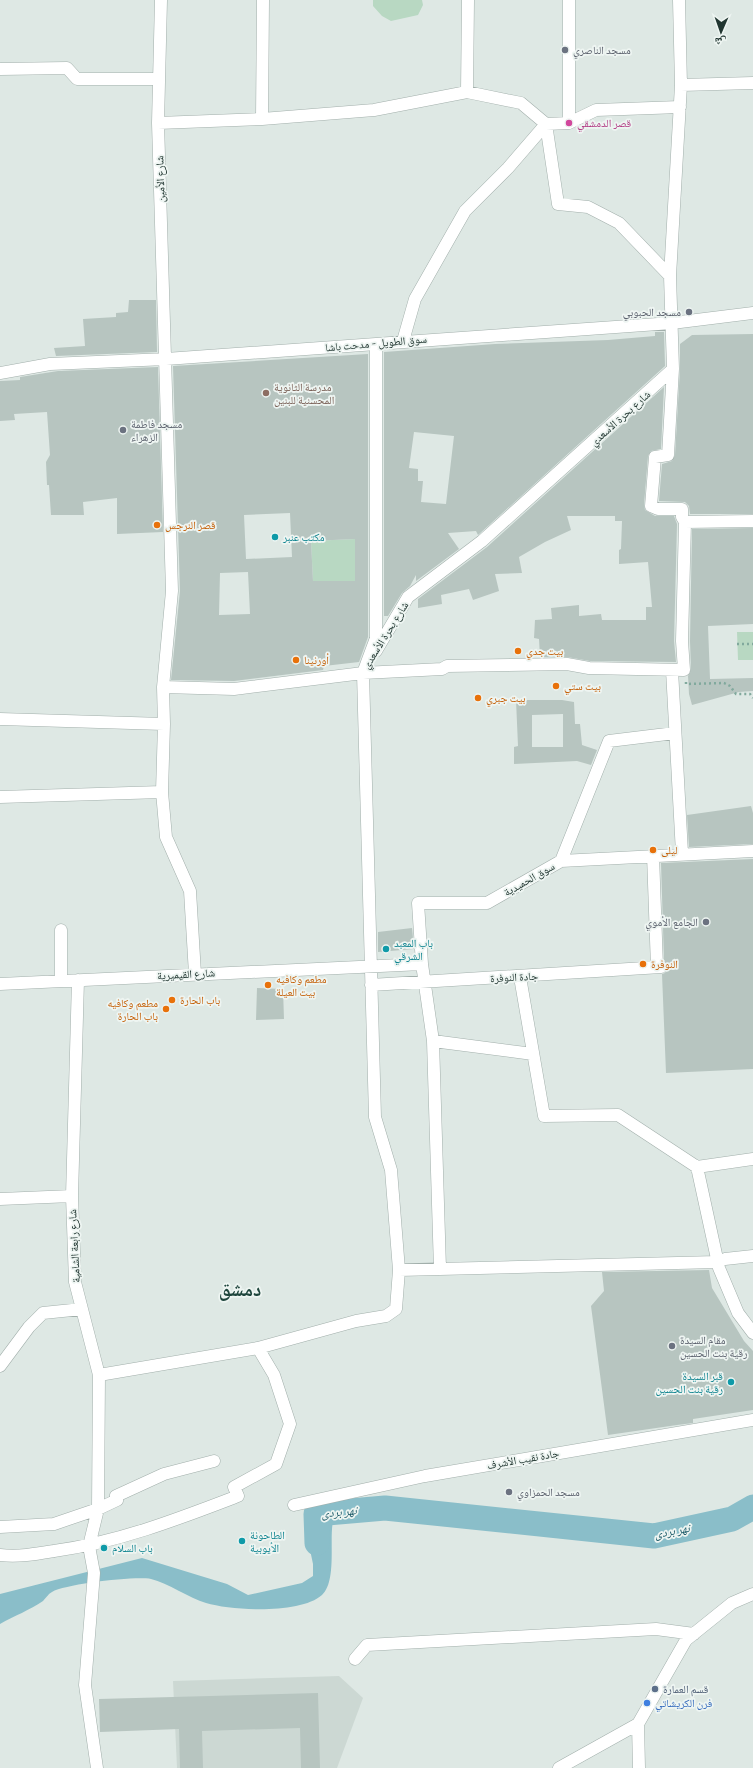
<svg xmlns="http://www.w3.org/2000/svg" width="753" height="1768" viewBox="0 0 753 1768" font-family="Manrope,'Noto Naskh Arabic',sans-serif">
<style>
.built{fill:#ccd8d3}
.green{fill:#b8d8c2}
.water{fill:#8abec9}
.lines{fill:none;stroke-linecap:round;stroke-linejoin:round}
.river{stroke:#8abec9;stroke-width:25}
.building{fill:#b7c5c0;fill-rule:evenodd}
.minor-casing{stroke:#a2afab;stroke-width:13}
.path{stroke:#81a99d;stroke-width:2.5;stroke-dasharray:2 3;stroke-linecap:butt}
.minor{stroke:#fff;stroke-width:12}
.worship-dot{fill:#6b7280;stroke:#eef5f2;stroke-width:1.5}
.hotel-dot{fill:#d1479c;stroke:#eef5f2;stroke-width:1.5}
.education-dot{fill:#8d6e63;stroke:#eef5f2;stroke-width:1.5}
.food-dot{fill:#e8710a;stroke:#eef5f2;stroke-width:1.5}
.culture-dot{fill:#0f9aa8;stroke:#eef5f2;stroke-width:1.5}
.service-dot{fill:#5c6f8a;stroke:#eef5f2;stroke-width:1.5}
.shop-dot{fill:#3f7fe0;stroke:#eef5f2;stroke-width:1.5}
.labels{text-anchor:middle;stroke-width:3.5;stroke-linejoin:round;paint-order:stroke}
.worship-label{font-size:11px;fill:#5b616d;stroke:#eef5f2;text-anchor:start}
.hotel-label{font-size:11px;fill:#b23c85;stroke:#eef5f2;text-anchor:start}
.street-label{font-size:11px;fill:#213631;stroke:#eef5f2}
.education-label{font-size:11px;fill:#785e54;stroke:#eef5f2;text-anchor:start}
.food-label{font-size:11px;fill:#c56008;stroke:#eef5f2;text-anchor:start}
.culture-label{font-size:11px;fill:#0d838f;stroke:#eef5f2;text-anchor:start}
.service-label{font-size:11px;fill:#4e5e75;stroke:#eef5f2;text-anchor:start}
.shop-label{font-size:11px;fill:#366cbe;stroke:#eef5f2;text-anchor:start}
.water-label{font-size:12px;font-style:italic;fill:#215e6c;stroke:#eef5f2}
.town-label{font-size:19px;font-weight:bold;fill:#1f463d;stroke:#eef5f2}
</style>
<rect width="100%" height="100%" fill="#dee8e4"/>
<path class="built" d="M339 1676 363 1698 337 1768H177L173 1681Z"/>
<path class="green" d="M373 0H422L423 5 418 15 391 21 382 16 373 6Z
M355 539V581H313L311 541Z
M737 632H753V660H738Z"/>
<path class="water" d="M345 1511 333 1521C329 1540 337 1581 322 1595 301 1614 233 1611 206 1603 189 1598 168 1583 151 1579 134 1576 66 1584 52 1592 48 1594 46 1598 43 1601 30 1610 14 1616 0 1624V1594L142 1558 227 1584 248 1595 302 1583 313 1576V1564L304 1521 316 1514Z"/>
<g class="lines">
<path class="river" d="M317 1543 316 1514 385 1508 654 1536 732 1519 753 1507"/>
</g>
<path class="building" d="M129 300H156L157 352 56 356 54 348 85 346 83 319 116 317V313L128 312Z
M655 332H664L665 366 478 535 476 531 448 533 459 549 416 581V575L410 586 402 593 388 616H384V352L495 344 608 340 655 336ZM414 432 454 436 446 504 421 502 423 481H418V469L409 468Z
M753 334V514H690L689 506 685 502 659 501 662 464 672 461 675 455 680 369V344L692 335Z
M368 354V637L359 662 324 666 323 670 234 681 171 680 180 591 173 366ZM290 513 292 557 246 559 244 515ZM355 539V581H313L311 541ZM248 572 250 614 219 615 220 573Z
M158 367 163 532 117 534V498L83 502 84 515H51L49 485H47L46 462 50 455 47 412 14 414 15 420 0 421V381L20 380V377L58 371Z
M664 387 661 449 651 451 648 456 644 505 645 510 655 516H674L677 524 674 641 676 662 590 661 567 657H540L539 639 534 638 535 620 552 619 551 608 579 605V616L601 614 602 620H646V607H652L648 562 619 564V550L621 549 622 521H615V516H567L571 530 545 542 519 557 522 573 495 574 499 591 473 600 469 589 441 595 442 604 418 608V599L487 547Z
M753 528V624L708 626 710 679 753 678V691L739 692 692 705 689 694 688 676 691 669 690 641 692 529Z
M516 700H562L574 702 575 724H580L582 745 597 750 591 765 577 761 514 764V747L518 746ZM563 714V747H532V715Z
M751 806 753 813V844L689 847 687 815Z
M753 859V1069L666 1073 662 974 665 973 668 967 664 960 661 863Z
M412 928 414 949 378 952V932Z
M257 988 283 989 284 1019 256 1020Z
M709 1270 712 1288 744 1341 753 1351V1410L693 1419V1423L677 1425 608 1435 591 1306 604 1291 602 1272Z
M318 1693 320 1768H301L300 1728 202 1731 203 1768H180L179 1729 100 1732 99 1699Z"/>
<g class="lines">
<defs>
<path id="minor" d="M679 0 681 85 670 276 673 369 668 455 655 457 651 506 658 509H682V517L685 522
M0 69 67 68 77 79H159
M681 85 753 83
M467 92 521 103 546 124 558 204 588 207 619 223 670 276
M262 119 263 0
M158 123 262 119 374 110 467 92 468 0
M569 123V0
M403 341 415 299 465 211 508 168 546 124 569 123 596 110 680 107
M376 344V638L363 673 375 1117 391 1170 399 1270
M0 373 50 364 166 359 376 344 672 323 753 313
M376 651 408 597 482 541 673 369
M672 670 682 853
M163 687 234 689 363 673 442 669 447 666 567 664 589 668 684 670 682 641 685 522 753 521
M0 719 164 724 163 687 172 591 158 123 161 0
M162 792 164 724
M0 797 162 792 166 837 190 891 195 974
M653 855 657 967
M561 861 609 741 675 733
M422 964 433 1041 440 1269
M520 977 544 1116 618 1115 697 1167 753 1159
M78 980 72 1196 75 1282 99 1375 98 1509 89 1546 94 1573 85 1685 97 1768
M61 981V930
M0 984 422 964 418 903H487L561 861 753 851
M371 985 661 967
M433 1041 533 1054
M697 1167 719 1268 738 1313 753 1333
M0 1199 72 1196
M0 1366 29 1327 43 1313 82 1309
M99 1375 258 1348
M294 1505 425 1476 753 1420
M0 1527 54 1524 98 1509 117 1500 116 1496 164 1474 214 1461
M0 1555C19 1557 36 1554 54 1551 119 1542 178 1519 238 1496L234 1487 276 1464 290 1424 274 1375 258 1348 356 1321 386 1316 396 1309 399 1270 717 1262 725 1259 753 1256
M355 1659 367 1645 656 1629 694 1634
M638 1724 639 1768
M559 1768 638 1724 686 1640 732 1603 753 1594"/>
</defs>
<use href="#minor" class="minor-casing"/>
<path class="path" d="M737 644H753
M686 682V684L724 683 730 686 736 694H750L753 698"/>
<use href="#minor" class="minor"/>
</g>
<g class="worship-dot">
<circle cx="565" cy="50" r="4"/>
<circle cx="689" cy="312" r="4"/>
<circle cx="123" cy="430" r="4"/>
<circle cx="706" cy="922" r="4"/>
<circle cx="672" cy="1346" r="4"/>
<circle cx="509" cy="1492" r="4"/>
</g>
<circle class="hotel-dot" cx="569" cy="123" r="4"/>
<circle class="education-dot" cx="266" cy="393" r="4"/>
<g class="food-dot">
<circle cx="157" cy="525" r="4"/>
<circle cx="518" cy="651" r="4"/>
<circle cx="296" cy="660" r="4"/>
<circle cx="556" cy="686" r="4"/>
<circle cx="478" cy="698" r="4"/>
<circle cx="653" cy="850" r="4"/>
<circle cx="643" cy="964" r="4"/>
<circle cx="268" cy="985" r="4"/>
<circle cx="172" cy="1000" r="4"/>
<circle cx="166" cy="1009" r="4"/>
</g>
<g class="culture-dot">
<circle cx="275" cy="537" r="4"/>
<circle cx="386" cy="949" r="4"/>
<circle cx="731" cy="1382" r="4"/>
<circle cx="242" cy="1541" r="4"/>
<circle cx="104" cy="1548" r="4"/>
</g>
<circle class="service-dot" cx="655" cy="1689" r="4"/>
<circle class="shop-dot" cx="647" cy="1703" r="4"/>
<g class="labels">
<g class="worship-label">
<text x="573" y="54">مسجد الناصري</text>
<text x="681" y="316" text-anchor="end">مسجد الحبوبي</text>
<text x="131" y="428">مسجد فاطمة<tspan x="131" dy="13">الزهراء</tspan></text>
<text x="698" y="926" text-anchor="end">الجامع الأموي</text>
<text x="680" y="1344">مقام السيدة<tspan x="680" dy="13">رقية بنت الحسين</tspan></text>
<text x="517" y="1496">مسجد الحمزاوي</text>
</g>
<g class="hotel-label">
<text x="577" y="127">قصر الدمشقي</text>
</g>
<g class="street-label">
<text transform="translate(160 179) rotate(-92)" y="4">شارع الأمين</text>
<text transform="translate(376 343) rotate(-5)" y="4">سوق الطويل - مدحت باشا</text>
<text transform="translate(620 418) rotate(-42)" y="4">شارع بحرة الأسعدي</text>
<text transform="translate(385 635) rotate(-58)" y="4">شارع بحرة الأسعدي</text>
<text transform="translate(529 879) rotate(-30)" y="4">سوق الحميدية</text>
<text transform="translate(186 974) rotate(-3)" y="4">شارع القيميرية</text>
<text transform="translate(514 977) rotate(-3)" y="4">جادة النوفرة</text>
<text transform="translate(74 1246) rotate(-93)" y="4">شارع رابعة الشامية</text>
<text transform="translate(523 1459) rotate(-10)" y="4">جادة نقيب الأشرف</text>
</g>
<g class="education-label">
<text x="274" y="391">مدرسة الثانوية<tspan x="274" dy="13">المحسنية للبنين</tspan></text>
</g>
<g class="food-label">
<text x="165" y="529">قصر النرجس</text>
<text x="526" y="655">بيت جدي</text>
<text x="304" y="664">أورنينا</text>
<text x="564" y="690">بيت ستي</text>
<text x="486" y="702">بيت جبري</text>
<text x="661" y="854">ليلى</text>
<text x="651" y="968">النوفرة</text>
<text x="276" y="983">مطعم وكافيه<tspan x="276" dy="13">بيت العيلة</tspan></text>
<text x="180" y="1004">باب الحارة</text>
<text x="158" y="1007" text-anchor="end">مطعم وكافيه<tspan x="158" dy="13">باب الحارة</tspan></text>
</g>
<g class="culture-label">
<text x="283" y="541">مكتب عنبر</text>
<text x="394" y="947">باب المعبد<tspan x="394" dy="13">الشرقي</tspan></text>
<text x="723" y="1380" text-anchor="end">قبر السيدة<tspan x="723" dy="13">رقية بنت الحسين</tspan></text>
<text x="250" y="1539">الطاحونة<tspan x="250" dy="13">الأيوبية</tspan></text>
<text x="112" y="1552">باب السلام</text>
</g>
<g class="service-label">
<text x="663" y="1693">قسم العمارة</text>
</g>
<g class="shop-label">
<text x="655" y="1707">فرن الكريشاتي</text>
</g>
<g class="water-label">
<text transform="translate(339 1512) rotate(-6)" y="4">نهر بردى</text>
<text transform="translate(672 1531) rotate(-11)" y="4">نهر بردى</text>
</g>
<g class="town-label">
<text x="240" y="1296">دمشق</text>
</g>
</g>
<g transform="translate(721 32) rotate(182)" stroke="#eef5f2" stroke-width="3" paint-order="stroke">
<path d="M0-3L7 15L0 10L-7 15Z" fill="#213631"/>
<text y="-6" font-size="11" font-weight="bold" text-anchor="middle" fill="#213631">ش</text>
</g>
</svg>
